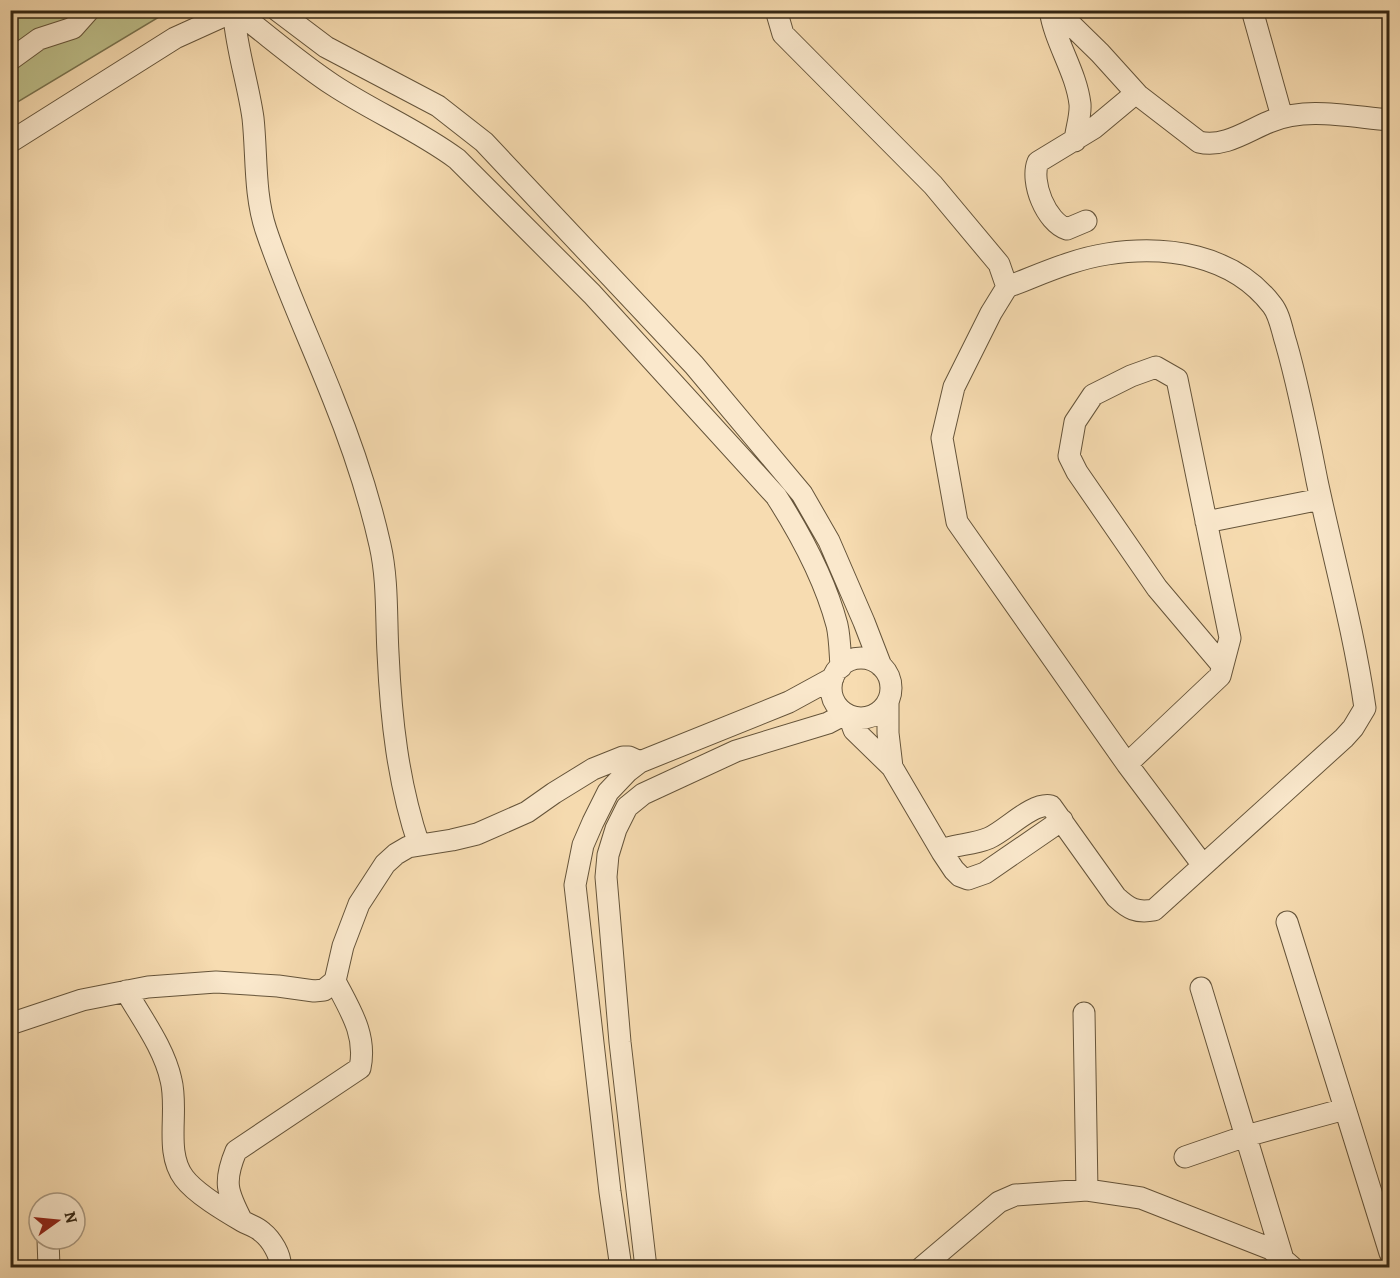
<svg xmlns="http://www.w3.org/2000/svg" width="1400" height="1278" viewBox="0 0 1400 1278" font-family="Alegreya,serif">
<style>
.green{fill:#bec08b;stroke:#79734f;stroke-width:1.5}
.lines{fill:none;stroke-linecap:round;stroke-linejoin:round}
.minor-casing{stroke:#65543a;stroke-width:23}
.minor{stroke:#fae8cc;stroke-width:21}
</style>
<rect width="100%" height="100%" fill="#f7dcb1"/>
<filter id="stains"><feTurbulence type="fractalNoise" baseFrequency=".00333" numOctaves="4"/><feColorMatrix values="0 0 0 0 .2 0 0 0 0 .09 0 0 0 0 .02 0 0 0 .5 -.17"/></filter>
<radialGradient id="worn" r=".72"><stop offset=".6" stop-color="#630" stop-opacity="0"/><stop offset="1" stop-color="#630" stop-opacity=".3"/></radialGradient>
<path class="green" d="M11 11H169L11 106Z"/>
<g class="lines">
<defs>
<path id="minor" d="M277 10 326 47 438 106 484 142 694 365 802 494 829 541 864 622 881 666
M776 10 783 34 933 185 999 264 1007 287 991 313 954 387 942 438 957 522 1127 764 1202 864
M1050 10C1055 43 1076 71 1080 104 1081 116 1076 129 1075 141
M1056 10 1100 53 1138 95 1199 142C1224 148 1247 131 1269 122 1306 106 1351 117 1390 120
M1252 10 1282 117
M241 15C271 38 301 64 333 85 374 112 418 130 457 159L592 294 776 496C801 535 825 580 837 625 840 638 840 653 841 667
M234 16C237 51 248 83 253 118 257 155 254 194 266 230 285 287 311 342 333 398 352 445 369 496 380 545 388 580 386 618 388 653 391 719 398 783 419 845
M10 60 39 39 73 28 89 10
M10 142 175 38 228 14
M1086 221 1067 229C1046 222 1030 182 1038 162L1094 128 1136 93
M1206 522 1321 499
M831 688a30 30 0 1 1 60 0a30 30 0 1 1-60 0Z
M888 701V733L892 767
M849 716 854 730 892 767 942 852 954 870 960 876 968 879 985 873 1062 820
M1127 764 1220 676 1230 638 1177 379 1156 367 1131 376 1093 395 1075 422 1069 456 1077 472 1157 588 1222 665
M942 852 947 848C961 844 975 844 989 838 1007 830 1032 802 1051 806L1116 897C1129 909 1136 913 1154 910L1344 738 1353 728 1365 708C1354 631 1333 556 1317 481 1308 435 1299 388 1286 343 1282 331 1280 315 1272 305 1233 254 1166 245 1107 254 1073 259 1039 275 1007 287
M1287 922 1390 1253
M1201 988 1283 1259
M126 991C142 1019 164 1048 171 1080 179 1111 164 1152 184 1178 196 1194 225 1211 242 1221 249 1225 257 1227 262 1232 271 1239 282 1256 280 1268
M1084 1013 1087 1190
M10 1024 82 1000 148 987 216 982 278 986 314 991 324 990 335 981 343 946 359 904 385 864 396 854 408 847 452 840 477 834 527 812 554 793 593 769 623 757H629L640 762
M1185 1157 1246 1136 1345 1109
M242 1221C227 1192 223 1182 236 1151L360 1068C367 1035 350 1010 335 981
M48 1239 49 1268
M621 1268 610 1192 575 885 583 845 593 822 608 792 627 772 640 762 789 702 833 678
M646 1268 620 1042 606 877 608 855 616 829 627 807 643 794 736 751 828 723 845 714
M921 1268 999 1202 1015 1195 1087 1190 1141 1198 1271 1249 1293 1268"/>
</defs>
<use href="#minor" class="minor-casing"/>
<use href="#minor" class="minor"/>
</g>
<rect width="1400" height="1278" fill="none" stroke="#f7dcb1" stroke-width="36"/>
<rect x="12" y="12" width="1376" height="1254" fill="none" stroke="#342613" stroke-width="3"/>
<rect x="18" y="18" width="1364" height="1242" fill="none" stroke="#342613" stroke-width="1.5"/>
<g transform="translate(57 1221) rotate(75)"><circle r="28" fill="#fae8cc" stroke="#ab9a82" stroke-width="1.5"/>
<path d="M0-4.5L10 22L0 15L-10 22Z" fill="#8f2418"/>
<text y="-9" font-size="16" font-weight="bold" text-anchor="middle" fill="#342613">N</text>
</g>
<rect width="100%" height="100%" filter="url(#stains)"/>
<rect width="100%" height="100%" fill="url(#worn)"/>
</svg>
